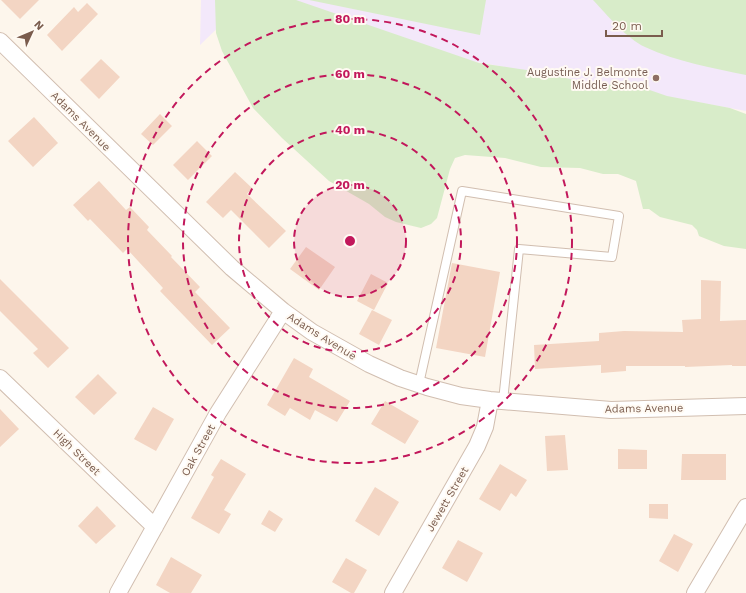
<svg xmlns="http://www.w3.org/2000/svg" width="746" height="593" viewBox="0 0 746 593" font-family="'Work Sans',sans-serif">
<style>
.education{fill:#f3e8fa}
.green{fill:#d8ecc9}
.building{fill:#f3d5c3}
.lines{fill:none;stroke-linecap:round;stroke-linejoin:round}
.service-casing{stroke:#d1beb0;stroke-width:10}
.minor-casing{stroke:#d1beb0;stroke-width:18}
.service{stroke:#fff;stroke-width:8}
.minor{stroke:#fff;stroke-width:16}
.ring{fill:none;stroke:#c2185b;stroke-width:2;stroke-dasharray:7 5}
.education-dot{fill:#8d6e63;stroke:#fffaf3;stroke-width:1.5}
.labels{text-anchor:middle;stroke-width:4;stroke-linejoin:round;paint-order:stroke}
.education-label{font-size:11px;fill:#785e54;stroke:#fffaf3;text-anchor:end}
.street-label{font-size:11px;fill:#7a5c4d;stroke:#fffaf3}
.centre{fill:#c2185b;stroke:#fffaf3;stroke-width:2}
.ring-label{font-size:12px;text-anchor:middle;font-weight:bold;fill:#c2185b;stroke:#fffaf3;stroke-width:4;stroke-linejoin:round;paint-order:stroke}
</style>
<rect width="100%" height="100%" fill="#fdf6ec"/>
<path class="education" d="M201 0H746V111L229 17 200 45Z"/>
<path class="green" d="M215 0H296L479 63 540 72 587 83 641 87 667 96 730 108 746 114V249L724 246 699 236 697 230 692 225 660 217 649 209H643L636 181 618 174H603L580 168 541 167 505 158 465 155 455 158 450 169 437 218 431 224 421 228 396 222 385 217 369 204 329 181 282 138 253 108 222 51 216 33Z
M309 0H486L480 35Z
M593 0H746V75C713 68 677 62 645 47 626 38 608 16 593 0Z"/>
<path class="building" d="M1 0H39L20 19Z
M87 3 98 14 62 51 47 35 74 7 78 12Z
M101 59 120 77 99 99 80 80Z
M160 114 172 126 153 145 141 134Z
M34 117 58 143 33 167 8 141Z
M197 141 212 156 188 180 173 165Z
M235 172 252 188 247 194 286 231 269 248 231 210 223 218 206 202Z
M99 181 126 210 130 207 149 227 147 230 172 256 171 257 200 287 195 292 230 328 212 345 160 291 163 288 127 249 123 253 90 219 88 221 73 205Z
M306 247 335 267 319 290 290 269Z
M452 263 500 272 485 357 436 348Z
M371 274 388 283 374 310 357 301Z
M0 279 69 348 48 368 33 353 38 349 0 311Z
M701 280 721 281 720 321 746 320V366H732V365L685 367V366H626V371L601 373V365L535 369 534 345 599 341V333L624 331 683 332 682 320 701 319Z
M372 310 392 320 379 345 359 334Z
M294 358 313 369 309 377 350 401 337 422 315 410 310 420 290 408 285 416 267 405Z
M98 374 117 393 94 415 75 397Z
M385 401 419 421 405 444 371 424Z
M153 407 174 419 156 451 134 439Z
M0 409 19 429 0 447Z
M565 435 568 470 547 471 545 436Z
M618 449 647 450V469H618Z
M682 454H726V480H681Z
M221 459 246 474 224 510 231 514 219 534 191 518 214 477 211 475Z
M500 464 527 480 516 497 511 493 500 511 479 499Z
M375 487 399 502 379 536 355 521Z
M649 504H668V519L649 518Z
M97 506 116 526 96 544 78 526Z
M269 510 283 519 275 532 261 524Z
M674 534 693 544 678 572 659 561Z
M458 540 483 553 467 582 442 568Z
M171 557 202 575 191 593H170L156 585Z
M346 558 367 570 354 593H351L332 582Z"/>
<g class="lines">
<defs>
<path id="service" d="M419 384 462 191 619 216 612 257 519 249 503 401"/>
<path id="minor" d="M0 41 232 268 283 311 312 332 369 364 400 378 427 387 461 396 490 400 611 410 746 406
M0 378 155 527
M118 593 218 413 283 311
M393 593 477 446 485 427 490 400
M695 593 746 507"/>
</defs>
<use href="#service" class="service-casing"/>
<use href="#minor" class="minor-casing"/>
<use href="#service" class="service"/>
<use href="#minor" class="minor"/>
</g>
<circle cx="350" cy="241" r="56" fill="#c2185b" fill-opacity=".12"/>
<g class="ring">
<circle cx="350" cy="241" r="56"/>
<circle cx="350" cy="241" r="111"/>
<circle cx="350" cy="241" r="167"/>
<circle cx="350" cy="241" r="222"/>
</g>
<circle class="education-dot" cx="656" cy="78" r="4"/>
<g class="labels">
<g class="education-label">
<text x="648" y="76">Augustine J. Belmonte<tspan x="648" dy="13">Middle School</tspan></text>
</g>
<g class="street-label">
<text transform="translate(81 121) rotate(45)" y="4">Adams Avenue</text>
<text transform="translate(322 336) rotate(32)" y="4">Adams Avenue</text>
<text transform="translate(644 408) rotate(-1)" y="4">Adams Avenue</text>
<text transform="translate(198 450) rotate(-61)" y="4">Oak Street</text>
<text transform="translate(77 452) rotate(44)" y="4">High Street</text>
<text transform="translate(447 499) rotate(-60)" y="4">Jewett Street</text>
</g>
</g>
<circle cx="350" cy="241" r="6" class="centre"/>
<g class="ring-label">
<text x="350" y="23">80 m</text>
<text x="350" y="78">60 m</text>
<text x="350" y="134">40 m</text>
<text x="350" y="189">20 m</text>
</g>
<g transform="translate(32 32) rotate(46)" stroke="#fffaf3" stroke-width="3" paint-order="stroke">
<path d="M0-3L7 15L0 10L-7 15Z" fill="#7a5c4d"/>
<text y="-6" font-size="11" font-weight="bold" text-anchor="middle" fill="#7a5c4d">N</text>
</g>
<path d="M606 30v6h56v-6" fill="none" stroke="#7a5c4d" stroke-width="2"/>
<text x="612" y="30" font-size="12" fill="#7a5c4d" stroke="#fffaf3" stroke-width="3" paint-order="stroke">20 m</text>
</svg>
